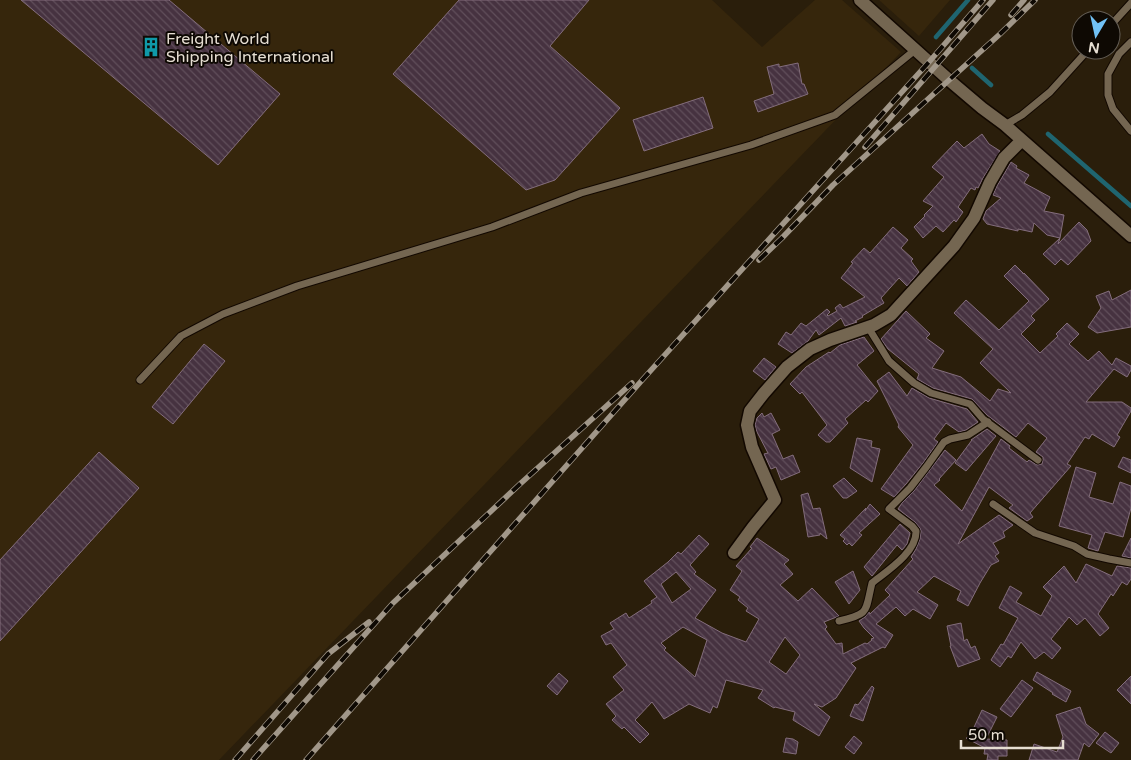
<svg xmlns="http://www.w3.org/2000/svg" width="1131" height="760" viewBox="0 0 1131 760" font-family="'Varela Round',sans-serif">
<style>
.built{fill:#36260c}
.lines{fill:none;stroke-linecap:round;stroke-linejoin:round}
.stream{stroke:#1f6570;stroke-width:4.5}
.building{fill:url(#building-back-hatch);stroke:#836d7c;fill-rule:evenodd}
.lane-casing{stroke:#120800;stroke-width:9}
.street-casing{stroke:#120800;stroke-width:15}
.lane{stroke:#746651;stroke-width:7}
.street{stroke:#746651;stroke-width:12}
.rail-casing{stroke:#a19789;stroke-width:5.5}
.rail{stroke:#0e0903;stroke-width:4;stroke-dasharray:11;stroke-linecap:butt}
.labels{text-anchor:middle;stroke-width:4;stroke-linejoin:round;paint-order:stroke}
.poi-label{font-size:16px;fill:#e6ded2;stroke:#0e0903;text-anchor:start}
</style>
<defs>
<pattern id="building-back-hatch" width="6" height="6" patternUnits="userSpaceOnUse" patternTransform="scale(1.25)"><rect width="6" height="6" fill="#463240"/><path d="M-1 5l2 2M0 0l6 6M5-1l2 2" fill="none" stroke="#614f5b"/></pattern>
</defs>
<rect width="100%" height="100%" fill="#2a1e0b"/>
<path class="built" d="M0 0H712L762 47 815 0H842L901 52 219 760H0Z
M879 0H950L919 36Z"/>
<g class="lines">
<path class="stream" d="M936 37 968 0
M972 68 991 85
M1048 134 1131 206"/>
</g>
<path class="building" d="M21 0H169L280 94 218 165Z
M459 0H589L550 46 620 108 555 180 526 190 393 74Z
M798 63 802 84H804L808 94 758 112 754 101 774 94 767 67 779 64V67Z
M703 97 713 128 644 151 633 120Z
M982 134 989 144 1000 151 983 178 978 188 976 187 975 190 971 188 958 207 963 212 956 222 954 220 943 232 936 226 923 238 914 227 925 216 924 215 933 206 923 201 944 177 932 167 957 141 964 148Z
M1011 162 1017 166 1016 168 1029 175 1024 183 1050 197 1044 211 1064 215 1060 238 1047 235 1034 223 1032 232 1018 229V231L987 224 983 219 986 211 1001 198 993 195 997 186Z
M1079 222 1087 230 1091 241 1068 265 1061 259 1055 265 1043 254 1060 238 1058 244Z
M893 227 908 240 901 248 913 259 911 261 919 272 907 286 899 278 881 298 884 303 862 316 863 317 855 321 857 322 845 326 841 318 819 335 816 330 808 341 792 353 778 344 786 332 791 335 801 323 806 326 827 309 830 312 827 315 828 316 837 311 835 308 840 304 843 308 865 297 841 278 853 263 851 262 864 248 870 253Z
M1015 265 1023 273V274L1024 273 1049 299 1031 316 1035 320 1021 334 1040 353 1058 336 1056 334 1067 323 1079 334 1069 344 1088 361 1099 351 1112 365 1116 358 1131 366V370L1127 377 1114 369 1086 402H1122L1131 408V411L1117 435 1120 437 1114 447 1092 434 1089 439 1085 437 1067 464 1071 466 1030 513 1033 517 1027 521 1009 508 1013 505 989 487 958 544 999 515 1013 525 1003 532 1005 537 993 543 999 553 995 556 999 561 991 565 980 583 968 606 957 600 961 591 934 576 917 592 938 605 930 619 913 609 905 616 896 607 876 624 893 635 885 648 883 647 851 663 856 668 836 698 822 707 814 704 830 717 819 736 793 720 795 712 775 707 774 708 758 698 763 690 726 680 717 708 713 706 710 713 689 704 664 719 652 702 635 720 649 734 640 743 624 727 622 729 612 720 616 716 606 704 624 690 613 677 627 665 611 643 606 645 601 636 614 629 610 623 626 613 629 618 652 603 651 601 657 597 644 581 668 562 678 552 681 554 699 535 709 544 690 565 696 572 694 574 716 590 695 618 722 633 746 642 759 619 746 611 748 608 738 600 740 597 730 590 742 571 736 566 752 548 750 547 757 538 789 560 784 564 793 574 780 585 798 601 812 588 839 616 824 622 827 627 825 629 836 644 842 643 843 654 865 643 867 644 872 640 871 639 874 638 864 628 859 621 865 617 869 612 870 614 890 595 885 590 913 559 911 557 916 549 920 539 921 531 920 528 915 522 898 509 902 503 914 491 945 450 956 460 939 479 940 480 934 485 962 511 1001 439 1010 446 1009 448 1027 462 1029 460 1037 465 1042 464 1043 460V457L1036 452 1047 438 1028 423 1016 437 987 415 972 399 933 388 917 379 919 374 888 349 881 339 906 311 930 334 926 338 944 351 932 368 961 377 990 401 998 389 1011 393 980 363 993 349 954 313 966 300 999 330 1029 301 1004 276ZM676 572 691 589 672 603 661 584ZM683 627 707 640 695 677 664 650 666 648 661 643ZM785 637 800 655 786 674 769 662Z
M1131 290V327L1097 333 1088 327 1101 308 1096 296 1109 291 1112 300Z
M864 337 874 351 857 365 878 391 868 402 866 400 845 419 848 423 830 442H826L818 435 827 425 802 392 800 394 790 384 806 367 829 352 830 353 840 345Z
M204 344 225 361 173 424 152 407Z
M764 358 776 367 765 380 753 371Z
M889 372 907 396 912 388 929 398 967 409 978 422 966 430 959 432 946 423 934 439 938 442 923 463 906 484 894 497 881 489 913 445 898 427 899 425 877 381Z
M762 413 764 417 771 413 780 430 772 434 783 459 793 455 800 472 781 480 776 467 771 469 764 454 768 453 757 432 755 425 757 418Z
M987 429 996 436 966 471 955 463 972 440H971Z
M857 438 872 441 871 447 880 449 872 482 850 468Z
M99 452 139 488 0 641V560Z
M1123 457 1131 460V473L1118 467Z
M1076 467 1096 473 1089 497 1113 504 1120 482 1131 486V508L1123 537 1105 532 1098 551 1088 548 1092 535 1059 526Z
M844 478 857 491 847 498H843L833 486Z
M808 493 813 509 820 508 827 539 820 533V535L808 537 801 495Z
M870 504 880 514 859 533 862 535 852 546 849 543 847 545 843 541 845 539 840 535 866 508 865 511Z
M900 524 910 533 907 544 902 550 897 545 872 576 864 567Z
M1131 538V558L1122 556Z
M1086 564 1112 576 1117 566 1131 568V579L1127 585 1122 582 1113 596 1111 594 1098 614 1109 628 1100 636 1085 618 1077 625 1069 617 1051 639 1061 648 1052 659 1044 652 1035 659 1021 642 1011 658 1008 656 1000 667 991 660 1001 644 1003 645 1018 618 999 608 1010 586 1022 593 1016 602 1041 616 1052 596 1043 587 1064 566 1076 583Z
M853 571 860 590 849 604 835 582Z
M961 623 964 641 967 639 971 648 975 646 980 659 958 667 950 646H951L947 626Z
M1037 672 1071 691 1066 702 1052 694 1053 693 1033 680Z
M559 673 568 681 557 695 547 686Z
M1131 676V704L1117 690Z
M1022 680 1033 688 1011 717 1000 709Z
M872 686 874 688 863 721 850 716 855 704 858 705Z
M1080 707 1086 724 1099 734 1089 747 1084 743 1078 760H1029L1034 744 1057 752 1063 737 1056 715Z
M982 710 997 717 986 739 1007 740V756H998V760H987L988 754H984L985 748 966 738H969Z
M1105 732 1119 743 1111 753 1096 743Z
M854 736 862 743 854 754 845 747Z
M786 738 793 739 798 742 796 754 783 752Z"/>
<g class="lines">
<defs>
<path id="lane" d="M1111 25 1131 3
M1131 42 1119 54 1108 74V95L1113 109 1131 131
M1005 125 1022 115 1050 92 1088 50
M868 327 889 361 914 383 931 393 970 404 983 419 1038 460
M140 380 181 336 223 314 297 286 492 227 581 193 751 145 835 115 915 50
M993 504 1035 533 1074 546 1087 554 1109 559 1131 563
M839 621C870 614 865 612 872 583 887 571 917 552 916 531L912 526 889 509 910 488 927 466 944 442 950 439 968 435 988 422"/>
<path id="street" d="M860 0 949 80 982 108 1005 125 1131 236
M734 553 753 527 775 500 752 447 747 425 750 411 764 393 787 367 810 349 830 340 874 325 891 315 954 246 974 218 990 182 1004 158 1022 140"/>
</defs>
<use href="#lane" class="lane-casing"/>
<use href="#street" class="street-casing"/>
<use href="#lane" class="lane"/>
<use href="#street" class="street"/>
<defs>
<path id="rail" d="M1011 15 1024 0
M865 147 993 0
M759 260 782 238 833 185 1000 34 1035 0
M235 760 328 654 369 622
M253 760 393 603 520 484 632 383
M306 760 644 378 929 62 983 0"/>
</defs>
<use href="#rail" class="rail-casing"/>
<use href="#rail" class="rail"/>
</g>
<defs>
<symbol id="building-bare" viewBox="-9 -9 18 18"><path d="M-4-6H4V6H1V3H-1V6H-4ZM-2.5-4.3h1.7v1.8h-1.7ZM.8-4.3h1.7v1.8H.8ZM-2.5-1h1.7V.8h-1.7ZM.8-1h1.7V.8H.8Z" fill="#0f9aa8" stroke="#0e0903" stroke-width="2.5" paint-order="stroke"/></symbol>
</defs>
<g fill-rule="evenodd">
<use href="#building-bare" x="137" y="33" width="28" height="28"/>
</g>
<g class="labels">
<g class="poi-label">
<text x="166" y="44">Freight World<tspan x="166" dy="18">Shipping International</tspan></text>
</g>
</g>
<g transform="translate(1096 35) rotate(189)"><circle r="24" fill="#0e0903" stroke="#645e56"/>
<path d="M0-4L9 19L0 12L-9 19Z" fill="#71c1f5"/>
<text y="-8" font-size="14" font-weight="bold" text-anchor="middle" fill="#e6ded2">N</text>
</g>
<path d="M961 740v8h102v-8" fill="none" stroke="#e6ded2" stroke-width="2.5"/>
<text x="968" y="740" font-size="15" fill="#e6ded2" stroke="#0e0903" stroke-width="4" paint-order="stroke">50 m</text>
</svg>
